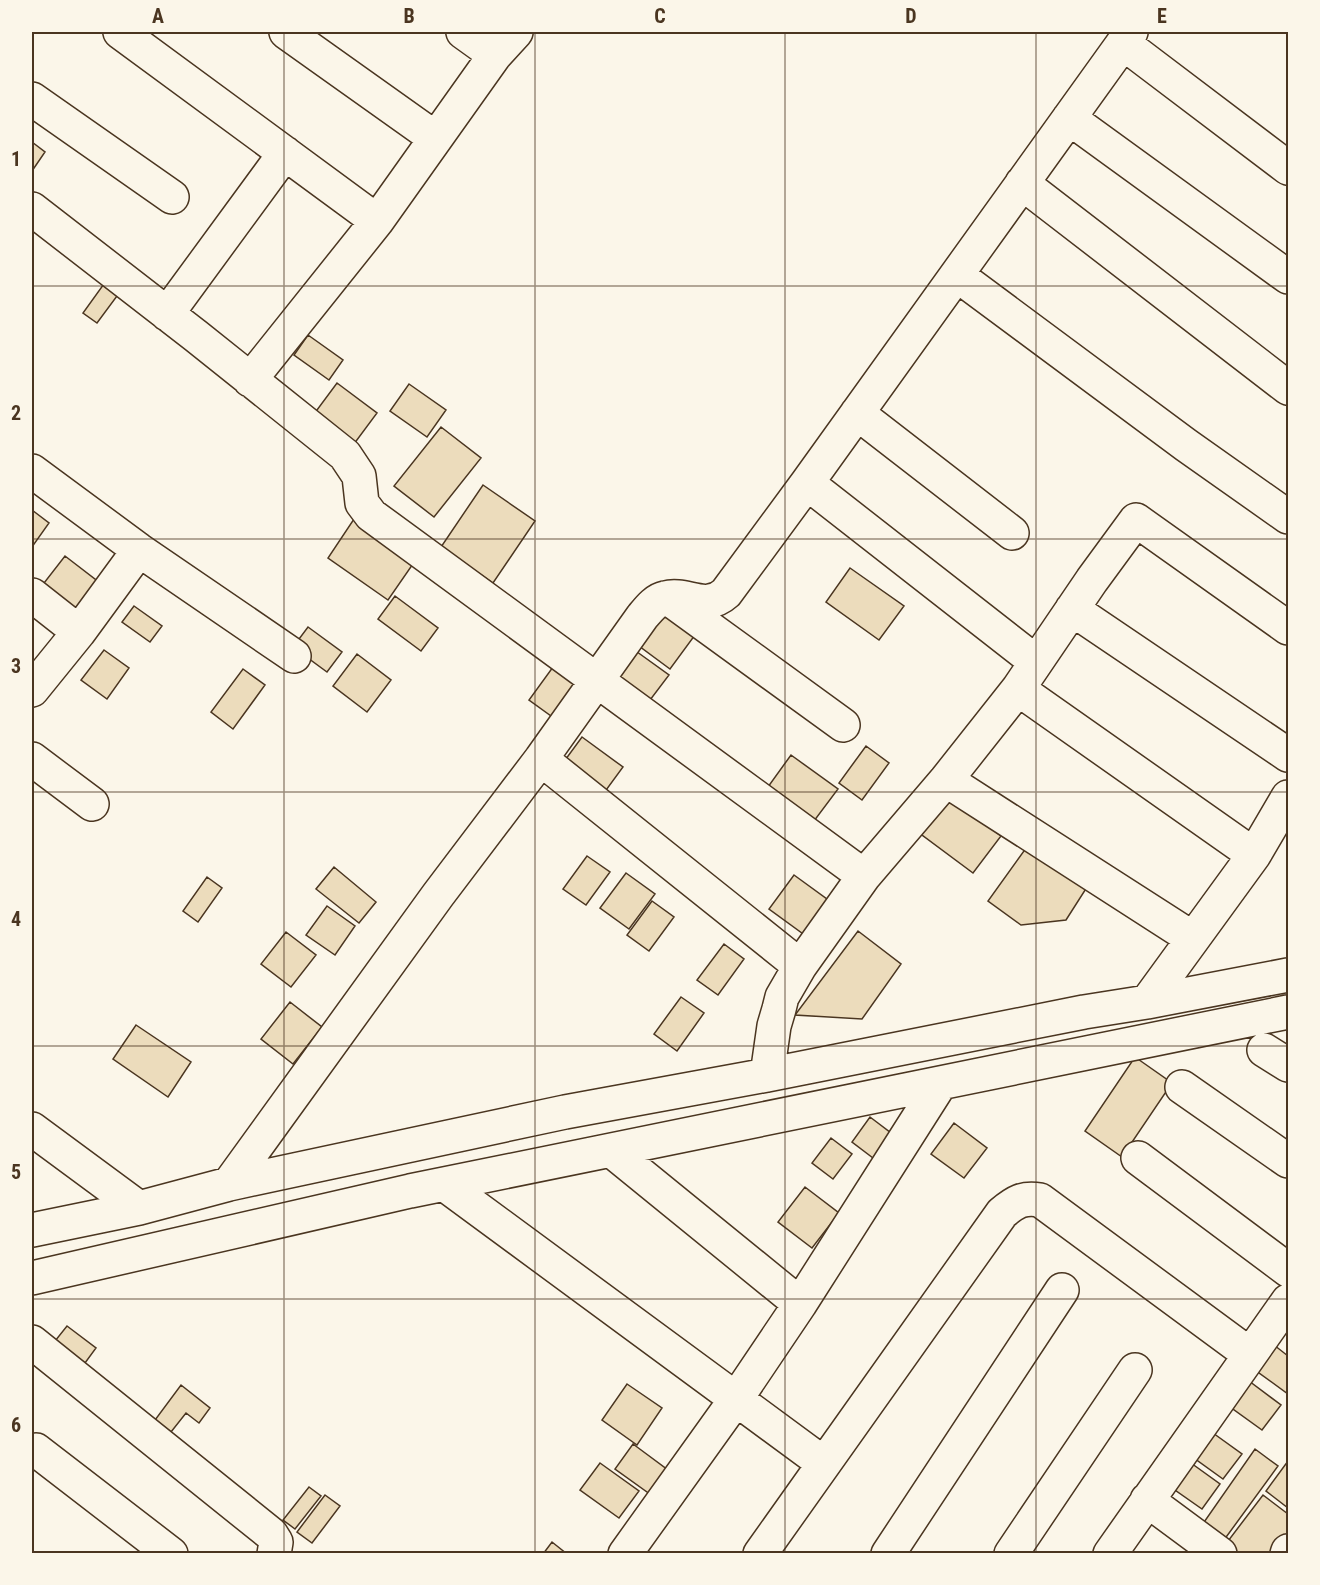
<svg xmlns="http://www.w3.org/2000/svg" width="1320" height="1585" viewBox="0 0 1320 1585" font-family="'Roboto Condensed',sans-serif">
<style>
.building{fill:#ecdcbc;stroke:#4a3520;stroke-width:1.5}
.lines{fill:none;stroke-linecap:round;stroke-linejoin:round}
.minor-casing{stroke:#4a3520;stroke-width:36}
.minor{stroke:#fbf6e9;stroke-width:33}
.grid{fill:none;stroke:#4a3520;stroke-width:1.5;stroke-opacity:0.55}
.neatline{fill:none;stroke:#4a3520;stroke-width:2}
.grid-label{font-size:20px;text-anchor:middle;font-weight:bold;fill:#4a3520}
</style>
<rect width="100%" height="100%" fill="#fbf6e9"/>
<path class="building" d="M32 142 45 152 32 171Z
M106 281 120 292 97 323 83 313Z
M308 335 343 360 329 380 294 355Z
M337 383 377 413 351 448 311 418Z
M409 384 446 410 427 437 390 411Z
M441 427 481 458 434 517 394 486Z
M483 485 535 521 493 583 441 547Z
M32 510 49 523 32 547Z
M354 519 415 561 388 600 328 558Z
M65 556 100 583 73 619 37 592Z
M850 568 904 606 879 640 826 602Z
M395 596 438 628 421 651 378 619Z
M134 606 162 626 150 642 122 622Z
M659 609 695 635 670 669 635 643Z
M308 627 342 652 327 672 293 647Z
M633 649 669 675 644 708 609 683Z
M104 650 129 668 107 699 81 680Z
M357 654 391 680 367 712 333 686Z
M553 667 582 688 558 721 529 700Z
M243 669 265 685 233 729 211 712Z
M582 737 623 767 601 797 560 767Z
M866 746 889 763 862 800 839 783Z
M791 755 838 789 811 825 765 791Z
M946 795 1001 836 973 873 918 832Z
M1029 844 1089 884 1066 920 1021 925 988 901Z
M587 856 610 872 586 905 563 889Z
M334 867 376 902 359 923 316 889Z
M626 873 655 894 629 929 600 908Z
M794 875 831 902 806 936 769 909Z
M207 877 222 888 198 922 183 911Z
M652 901 674 917 649 951 627 935Z
M327 906 355 926 335 955 306 935Z
M858 931 901 964 862 1019 795 1015Z
M286 932 316 955 291 987 261 964Z
M724 944 744 959 718 995 697 980Z
M681 997 704 1013 677 1051 654 1034Z
M290 1002 322 1027 293 1064 261 1039Z
M136 1025 191 1062 168 1097 113 1059Z
M1135 1057 1172 1083 1122 1157 1085 1131Z
M870 1117 891 1133 873 1158 852 1142Z
M954 1123 987 1148 964 1178 931 1154Z
M831 1138 852 1154 833 1179 812 1163Z
M805 1187 839 1213 812 1248 778 1222Z
M67 1326 96 1348 85 1363 55 1341Z
M1274 1345 1288 1356V1394L1255 1370Z
M1245 1378 1281 1405 1262 1430 1226 1404Z
M627 1384 662 1408 637 1445 602 1420Z
M181 1385 210 1408 199 1423 186 1413 171 1432 155 1420Z
M1206 1428 1242 1454 1223 1479 1187 1453Z
M633 1444 672 1473 654 1497 615 1469Z
M1255 1449 1278 1466 1224 1540 1202 1525Z
M1184 1458 1220 1484 1202 1509 1165 1483Z
M1288 1461V1508L1266 1491Z
M600 1463 639 1491 619 1518 580 1490Z
M309 1487 321 1496 295 1529 283 1520Z
M325 1495 340 1506 312 1543 297 1532Z
M1263 1495 1288 1514V1538L1277 1554H1237L1225 1545Z
M552 1542 567 1554H543Z"/>
<g class="lines">
<defs>
<path id="minor" d="M120 32 377 221
M286 32 435 138
M463 32 495 55
M1123 43 1288 168
M32 99 172 197
M1069 118 1288 277
M1022 183 1288 388
M32 209 196 336 345 455 359 476 362 503 371 515 864 876
M957 275 1186 445 1288 517
M167 314 285 153
M250 380 377 221 495 55 516 32
M857 413 1012 533
M32 471 139 550 294 656
M807 483 1036 662
M32 595 79 632 139 550
M668 598 843 725
M1072 609 1288 755
M1018 689 1254 855
M32 690 79 632
M32 759 92 804
M541 759 800 966
M946 780 1192 938
M1147 1002 1254 855 1288 797
M1264 1050 1288 1065
M767 1075 774 1026 779 1009 782 997 800 966 864 876 946 780 1018 689 1092 580 1136 520 1288 628
M1182 1087 1288 1161
M32 1129 139 1208
M612 1151 800 1304
M1138 1158 1288 1270
M229 1184 438 895 541 759 642 617C648 610 655 600 665 598 687 592 705 612 726 593L807 483 1131 32
M444 1184 823 1463
M32 1230 139 1208 229 1184 565 1112 767 1075 1084 1012 1147 1002 1288 975
M32 1278 410 1191 1288 1012
M32 1342 271 1534 276 1542 274 1554
M36 1450 171 1554
M1147 1500 1220 1554
M625 1554 736 1399 800 1304 940 1084
M760 1554 1002 1213C1015 1202 1023 1197 1040 1200L1249 1354
M888 1554 1062 1290
M1011 1554 1135 1370
M1110 1554 1288 1301
M1287 1554 1288 1551"/>
</defs>
<use href="#minor" class="minor-casing"/>
<use href="#minor" class="minor"/>
</g>
<path class="grid" d="M284 32V1554M535 32V1554M785 32V1554M1036 32V1554M32 286H1288M32 539H1288M32 792H1288M32 1046H1288M32 1299H1288"/>
<rect width="1320" height="1585" fill="none" stroke="#fbf6e9" stroke-width="66"/>
<rect x="33" y="33" width="1254" height="1519" class="neatline"/>
<g class="grid-label">
<text x="158" y="23">A</text>
<text x="409" y="23">B</text>
<text x="660" y="23">C</text>
<text x="911" y="23">D</text>
<text x="1162" y="23">E</text>
<text x="16" y="166">1</text>
<text x="16" y="420">2</text>
<text x="16" y="673">3</text>
<text x="16" y="926">4</text>
<text x="16" y="1179">5</text>
<text x="16" y="1432">6</text>
</g>
</svg>
